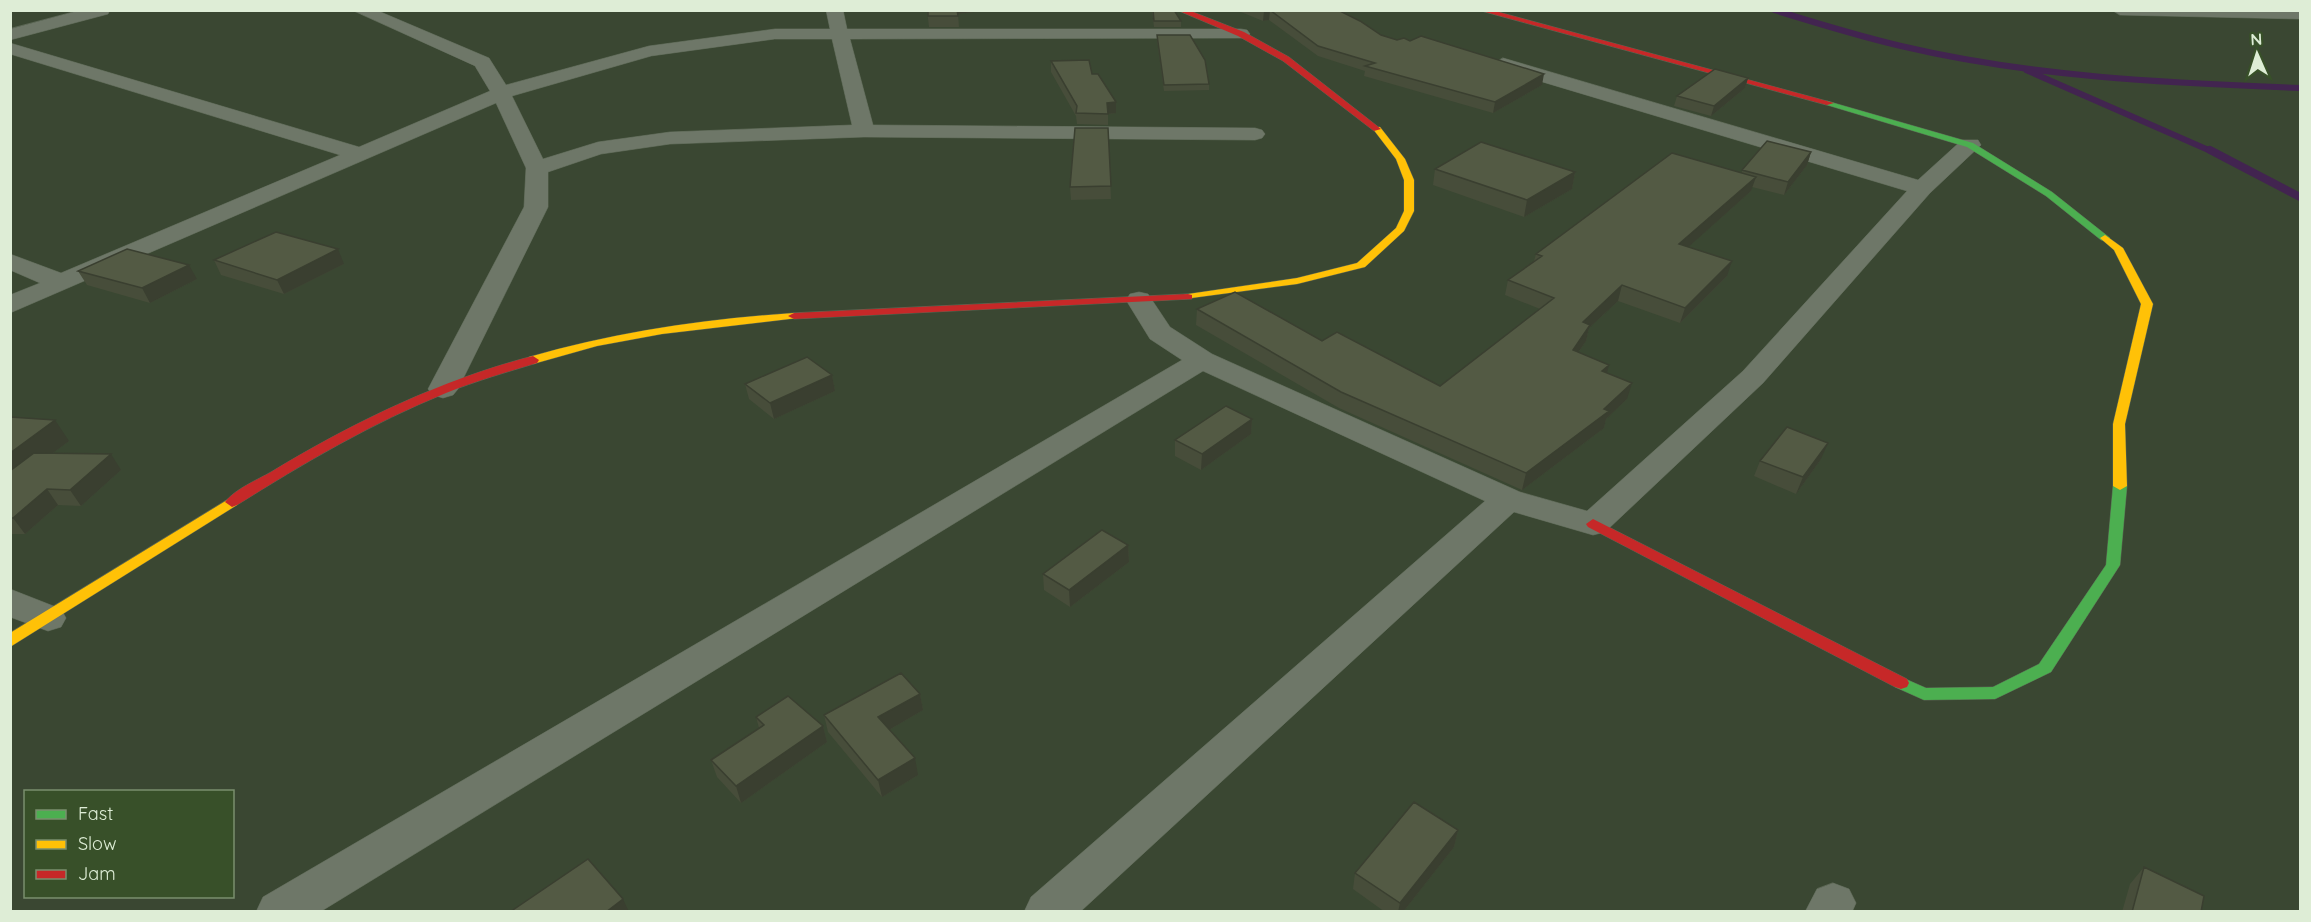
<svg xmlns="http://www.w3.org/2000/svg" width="2311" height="922" viewBox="0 0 2311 922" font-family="Quicksand,sans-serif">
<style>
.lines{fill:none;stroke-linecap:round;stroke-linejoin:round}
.stream-far1{stroke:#422450;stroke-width:6}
.stream{stroke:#422450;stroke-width:8}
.street-casing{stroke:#5a6653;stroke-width:1}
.fast-casing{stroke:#5a6653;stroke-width:1}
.slow-casing{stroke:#5a6653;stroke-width:1}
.jam-casing{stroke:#5a6653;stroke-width:1}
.street{fill:#6e7768;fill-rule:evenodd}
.fast{fill:#4caf50;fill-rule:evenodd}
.slow{fill:#ffc107;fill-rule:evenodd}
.jam{fill:#c62828;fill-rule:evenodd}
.wall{fill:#474d3a}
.shaded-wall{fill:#3a3f30}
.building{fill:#535a44;stroke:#3a3f30;stroke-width:1.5}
</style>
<rect width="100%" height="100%" fill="#3a4732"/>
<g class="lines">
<path class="stream-far1" d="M1774 10C1816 23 1858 36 1901 46 2032 77 2167 83 2300 88
M2026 70 2213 152"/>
<path class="stream" d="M2210 150 2300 197"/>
<defs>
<path id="street" d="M81 10H110L108 14 10 40V29Z
M352 10H376L489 58 506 85 649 46 775 29H830L826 10H843L847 29H1241L1247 30 1250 34 1247 38 850 39 873 125 1255 128 1262 130 1265 134 1262 138 1255 140 864 137 670 144 601 154 548 172V207L458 389 453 395 443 398 433 395 428 389 524 207 526 168 496 103 10 313V295L40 283 10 270V254L61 273 340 155 10 54V43L359 147 490 91 475 66ZM775 39H832L852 125 670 132 598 142 543 159 512 96 651 56Z
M2112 10H2300V19L2120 15Z
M1503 58 1918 180 1962 140H1978L1981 145 1930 193 1763 383 1605 532 1593 535 1514 512 1080 912H1024L1031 897 1485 501 1203 371 320 912H256L263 897 1182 360 1150 339 1126 300 1130 294 1139 292 1148 294 1170 327 1212 354 1520 492 1587 511 1743 371 1907 191 1496 68 1494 64Z
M10 589 61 609 66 618 61 627 48 631 10 617Z
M1833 883 1849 889 1856 903 1852 912H1805L1817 889Z"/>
<path id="fast" d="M1827 101 1973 143 2052 192 2110 238 2105 241 2101 240 2046 196 1967 147 1827 105Z
M2120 482 2127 486 2120 565 2051 672 1995 699 1924 700 1895 687 1893 683 1895 679 1901 677 1926 688 1993 687 2039 664 2106 565 2113 486Z"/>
<path id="slow" d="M1374 127H1380L1405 159 1414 180V211L1404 231 1365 267 1297 284 1184 299V295L1188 294 1297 278 1357 263 1396 228 1404 211V180L1396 159 1373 129Z
M2105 235 2123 248 2153 304 2125 424 2127 486 2120 490 2113 486V424L2141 304 2114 250 2100 238Z
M794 313 800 316 798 318 662 334 597 346 533 364 527 360 529 357C616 332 704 319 794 313Z
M232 497 239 502 237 505 10 647V633Z"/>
<path id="jam" d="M1177 10H1188L1244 32 1289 57 1381 129 1374 131 1283 61 1238 36Z
M1478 10H1491L1834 103 1827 105Z
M1188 294 1192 295V299L794 319 788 316 794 313Z
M533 356 539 360 537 363C507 372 476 381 446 393 372 423 304 463 237 505L232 507 225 502C235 489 257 480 271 472 352 423 440 380 533 356Z
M1593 519 1907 679 1909 683 1907 687 1901 689 1895 687 1588 527 1586 524Z"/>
</defs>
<use href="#street" class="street-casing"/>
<use href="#fast" class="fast-casing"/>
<use href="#slow" class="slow-casing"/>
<use href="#jam" class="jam-casing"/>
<use href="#street" class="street"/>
<use href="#fast" class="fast"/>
<use href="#slow" class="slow"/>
<use href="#jam" class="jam"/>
</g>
<path class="wall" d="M927 10H991L958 14 959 27H929Z
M1152 10H1174L1181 21V27H1154Z
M1236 10H1338L1381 35 1397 40 1410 41 1542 85 1493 113 1364 76 1365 71 1318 56 1269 20 1263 21Z
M1157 35 1209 84V90L1164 91 1157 40Z
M1051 61 1092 74 1116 113 1108 114V125L1077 124 1076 116 1051 72Z
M1748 78 1745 88 1711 116 1674 106 1677 96Z
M1108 128 1111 199 1071 200 1070 187Z
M1811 152 1807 165 1784 195 1752 187 1751 191 1688 247 1727 276 1680 323 1618 301 1589 328 1586 341 1578 353 1607 373 1627 399 1606 419 1604 428 1522 490 1339 408 1196 325 1197 309 1322 341 1440 386 1540 309 1505 295 1508 280 1534 261 1536 254 1742 173V170Z
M1435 169 1575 172 1572 189 1524 217 1433 185Z
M214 260 344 264 284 294 221 275Z
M78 271 197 279 150 303 87 285Z
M832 375 835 391 774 419 749 399 745 384Z
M10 417 69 441 53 453 121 470 81 506 58 505 25 534H10Z
M1252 419 1251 434 1201 470 1175 456V440Z
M1821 459 1796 494 1754 476 1760 461Z
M1128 545 1129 562 1070 607 1044 590 1043 574Z
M920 694 923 710 889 730 918 775 882 797 828 732 824 715Z
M756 717 823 726 827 742 741 803 717 777 711 760 759 728Z
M1458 830 1454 847 1403 912H1385L1353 889 1355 873Z
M2144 867 2201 912H2122L2130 884Z"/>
<path class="shaded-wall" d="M957 10H991L957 14Z
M1270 10 1269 20 1263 21 1264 11Z
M1544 74 1542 85 1493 113 1495 102Z
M1748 78 1745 88 1711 116 1714 106Z
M1116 102V113L1107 114V103Z
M1811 152 1807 165 1784 195 1788 182Z
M1575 172 1572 189 1524 217 1527 200Z
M1756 177 1751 191 1675 259 1679 244Z
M338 249 344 264 284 294 277 280Z
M1732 261 1727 276 1680 323 1685 308Z
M189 265 197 279 150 303 142 288Z
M1622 285 1618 301 1589 328 1586 341 1569 366 1573 350 1583 322Z
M1609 365 1605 381 1602 371Z
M832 375 835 391 774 419 770 403Z
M1632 383 1627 399 1606 419 1604 428 1522 490 1526 473 1604 409Z
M1252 419 1251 434 1201 470 1202 454Z
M55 420 69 441 17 480 10 471V453Z
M1828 443 1821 459 1796 494 1803 477Z
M111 454 121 470 81 506 70 490Z
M47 489 58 505 25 534 13 518Z
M1128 545 1129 562 1070 607 1069 590Z
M920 694 923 710 882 734 878 717Z
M823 726 827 742 741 803 736 786Z
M915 758 918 775 882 797 878 780Z
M1458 830 1454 847 1403 912H1398L1400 903Z
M623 899 629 912H606Z"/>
<path class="building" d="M928 10H957L958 16H928Z
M1153 10H1174L1181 21H1154Z
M1270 10H1338L1360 21 1381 35 1397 40 1404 38 1410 41 1421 36 1544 74 1495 102 1365 66 1375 63 1318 46Z
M1157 35H1190L1205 60 1209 84 1164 85Z
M1089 60 1092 74H1098L1116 102 1107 103 1108 114 1076 113 1077 106 1051 61Z
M1715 69 1748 78 1714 106 1677 96Z
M1075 128H1108L1111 186 1070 187Z
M1767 141 1811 152 1788 182 1742 170Z
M1481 142 1575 172 1527 200 1435 169Z
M1672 153 1756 177 1679 244 1732 261 1685 308 1622 285 1583 322 1590 325 1573 350 1609 365 1602 371 1632 383 1604 409 1609 411 1526 473 1341 392 1197 309 1235 292 1322 341 1337 332 1440 386 1554 298 1508 280 1542 256 1536 254Z
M276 232 338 249 277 280 214 260Z
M127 249 189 265 142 288 78 271Z
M807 357 832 375 770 403 745 384Z
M1226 406 1252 419 1202 454 1175 440Z
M10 417 55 420 10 453Z
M1787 427 1828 443 1803 477 1760 461Z
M34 453 111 454 70 490 47 489 13 518H10V471Z
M1102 530 1128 545 1069 590 1043 574Z
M901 673 920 694 878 717 915 758 878 780 824 715Z
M788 696 823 726 736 786 711 760 764 725 756 717Z
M1414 802 1458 830 1400 903 1355 873Z
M588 859 623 899 606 912H510Z
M2144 867 2204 896 2201 912H2132Z"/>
<rect width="2311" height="922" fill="none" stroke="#deedd6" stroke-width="24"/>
<rect x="24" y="790" width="210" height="108" fill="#385029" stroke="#7a8f6e" stroke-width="1.5"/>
<rect x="36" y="810" width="30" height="9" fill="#4caf50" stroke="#7a8f6e" stroke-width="1.5"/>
<text x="78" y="820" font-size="18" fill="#deedd6">Fast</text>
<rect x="36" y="840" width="30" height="9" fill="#ffc107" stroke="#7a8f6e" stroke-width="1.5"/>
<text x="78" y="850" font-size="18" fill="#deedd6">Slow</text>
<rect x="36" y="870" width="30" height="9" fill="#c62828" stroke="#7a8f6e" stroke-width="1.5"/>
<text x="78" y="880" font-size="18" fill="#deedd6">Jam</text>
<g transform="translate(2257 54) rotate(357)" stroke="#385029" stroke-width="4.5" paint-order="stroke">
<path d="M0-4.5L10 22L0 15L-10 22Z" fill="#deedd6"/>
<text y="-9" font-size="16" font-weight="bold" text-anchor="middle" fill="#deedd6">N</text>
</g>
</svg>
